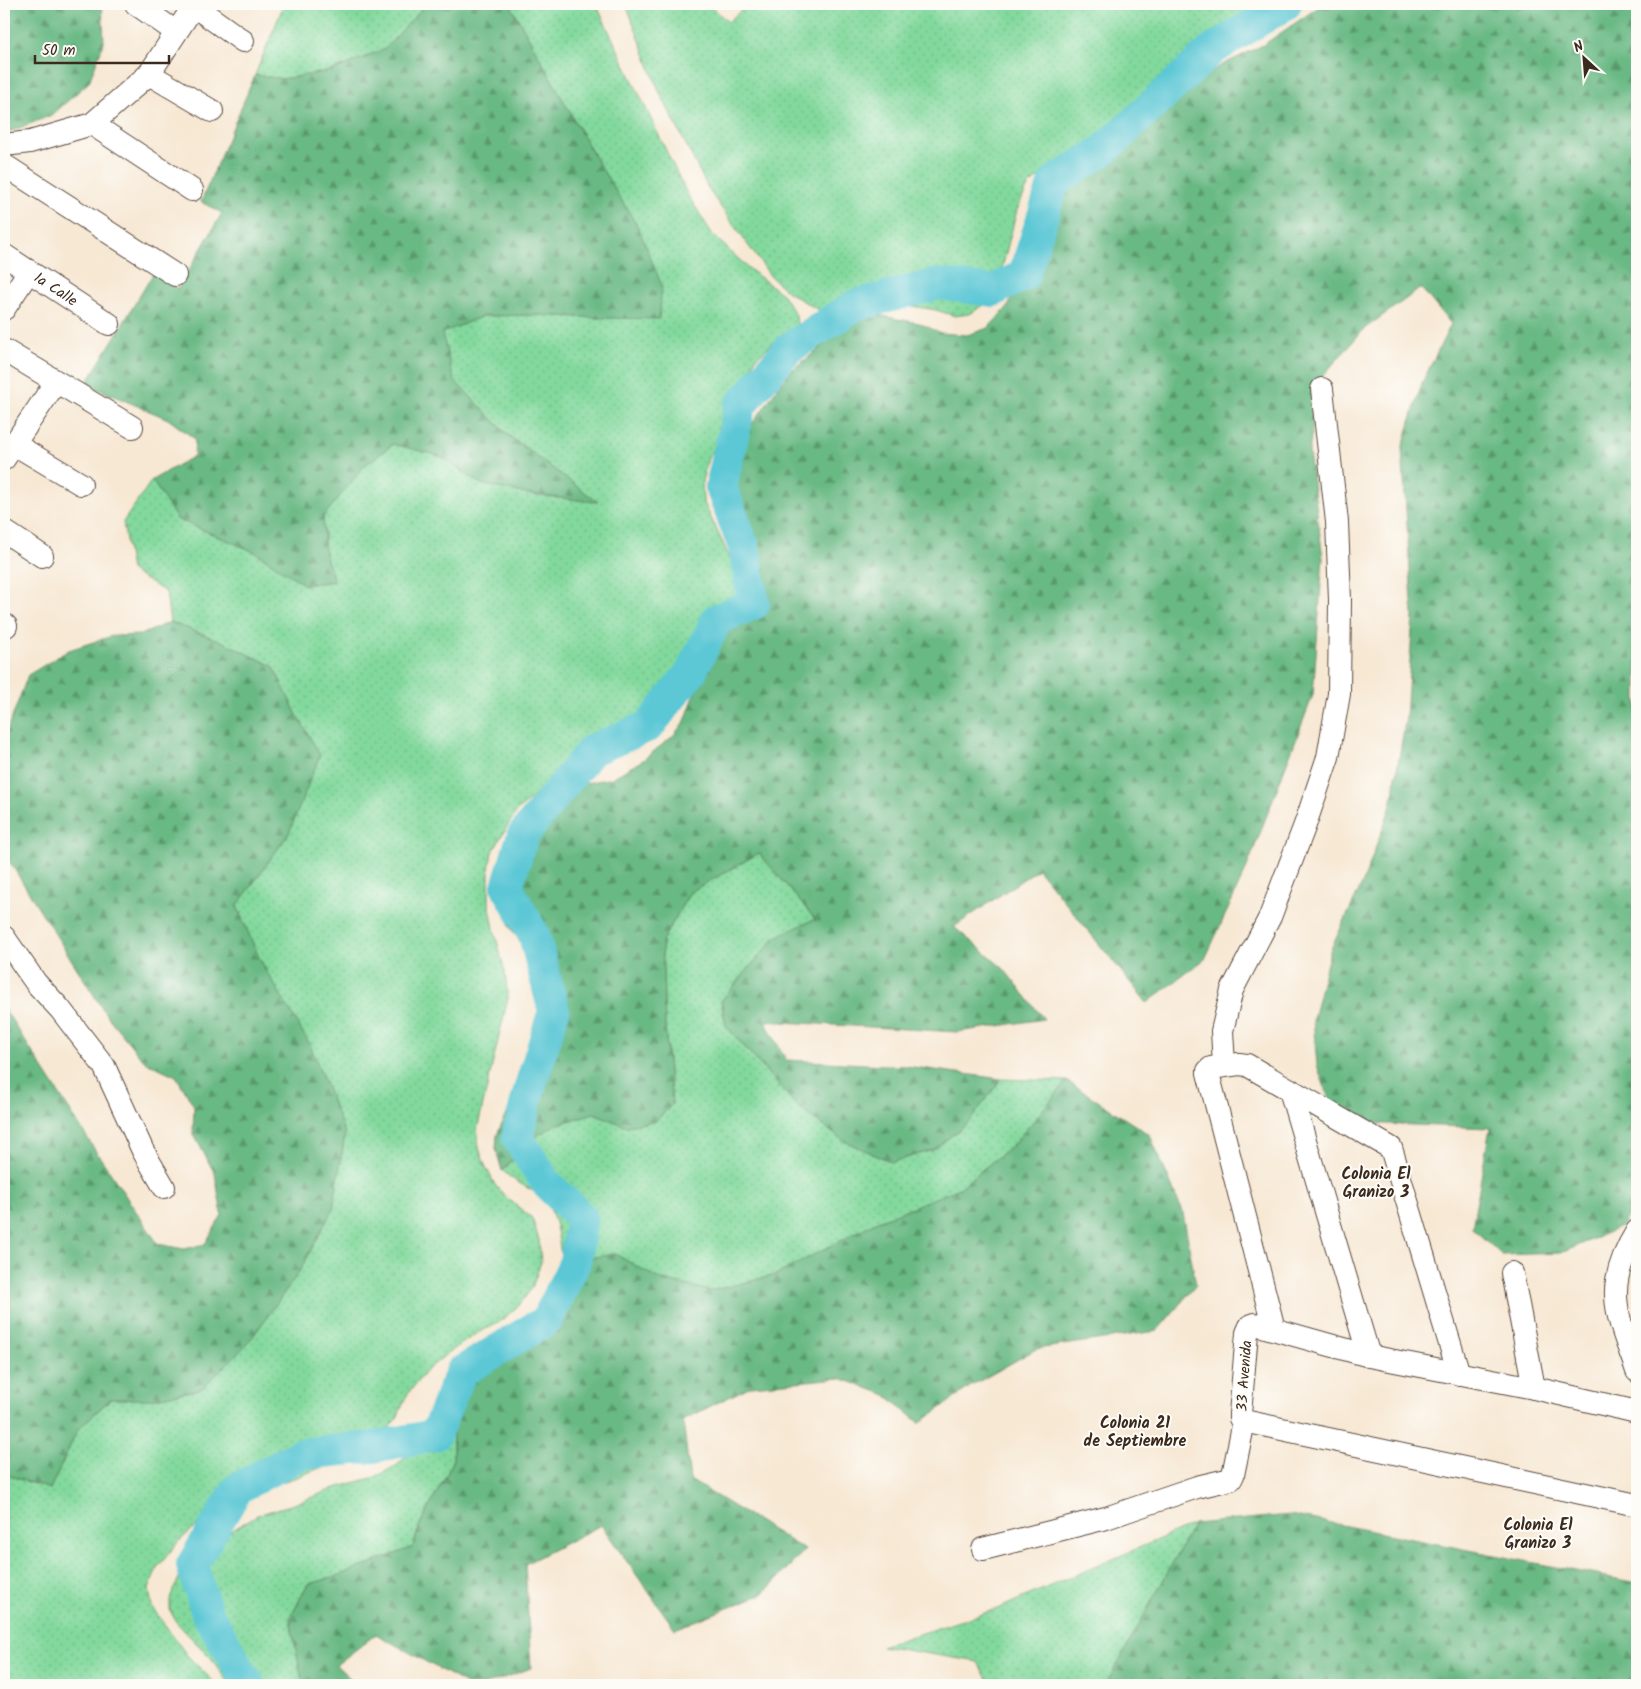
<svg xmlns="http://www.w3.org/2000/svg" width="1641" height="1689" viewBox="0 0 1641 1689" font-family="Kalam,sans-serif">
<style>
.grass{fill:url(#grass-dots);stroke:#5e825e}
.forest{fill:url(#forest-firs);stroke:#527251}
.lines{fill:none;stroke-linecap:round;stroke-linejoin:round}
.river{stroke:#5bc7d5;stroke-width:32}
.minor-casing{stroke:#574639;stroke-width:24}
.minor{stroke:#fff;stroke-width:22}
.labels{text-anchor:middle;stroke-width:4;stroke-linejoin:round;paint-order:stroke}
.street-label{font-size:15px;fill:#3b2a1e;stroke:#fdfcf7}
.neighbourhood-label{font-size:16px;font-weight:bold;fill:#3b2a1e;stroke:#fdfcf7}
</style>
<defs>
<pattern id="grass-dots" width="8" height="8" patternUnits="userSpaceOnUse" patternTransform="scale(1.25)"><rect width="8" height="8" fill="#82d99d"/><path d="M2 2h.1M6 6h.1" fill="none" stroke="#71ba87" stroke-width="1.8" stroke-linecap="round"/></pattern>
<pattern id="forest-firs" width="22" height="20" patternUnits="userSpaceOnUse" patternTransform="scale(1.25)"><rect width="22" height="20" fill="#69b984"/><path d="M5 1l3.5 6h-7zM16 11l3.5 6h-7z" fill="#58976b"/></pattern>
</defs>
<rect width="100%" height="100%" fill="#fdfcf7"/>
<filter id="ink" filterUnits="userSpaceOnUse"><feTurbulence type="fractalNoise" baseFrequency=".02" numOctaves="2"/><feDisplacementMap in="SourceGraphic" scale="10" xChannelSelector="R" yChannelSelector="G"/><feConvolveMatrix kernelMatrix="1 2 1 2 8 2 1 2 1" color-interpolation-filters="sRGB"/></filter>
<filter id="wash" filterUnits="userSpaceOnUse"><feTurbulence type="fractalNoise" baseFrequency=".0096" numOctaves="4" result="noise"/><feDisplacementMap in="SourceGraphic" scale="20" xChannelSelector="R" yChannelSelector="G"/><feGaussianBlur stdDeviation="1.12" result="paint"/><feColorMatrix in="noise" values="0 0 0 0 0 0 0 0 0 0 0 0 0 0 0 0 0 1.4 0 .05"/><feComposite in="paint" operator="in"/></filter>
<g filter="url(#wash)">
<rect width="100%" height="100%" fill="#f7e8d4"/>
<path class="grass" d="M284 4H426L386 49 331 71 283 79 255 75Z
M510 4H596L686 192 713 235 747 267 783 295 796 315 797 325 778 338 756 358 748 376 739 408 721 440 708 458 702 481 703 501 731 560 738 581V595L708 617 693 636 664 717 655 731 625 749 597 758 558 775 516 812 492 852 489 870V903L495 933 505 972 508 998 477 1130 479 1148 485 1165 495 1185 507 1198 532 1218 539 1240 541 1262 532 1288 518 1306 497 1324 479 1332 448 1353 426 1371 407 1395 397 1418 376 1444 358 1453 297 1477 234 1498 211 1513 178 1542 158 1567 149 1588 152 1607 186 1654 217 1685H4V1474L50 1489 78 1429 111 1399H150L201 1389 249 1342 299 1272 333 1209 345 1134 310 1045 260 960 237 906 289 833 295 711 273 666 221 641 170 622 166 592 131 571 123 522 152 480 177 519 255 552 305 585 334 581 325 555 323 517 364 466 393 444 440 456 481 484 532 495 597 502 508 435 454 380 441 333 483 316 537 315 601 318 638 227 594 156Z
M626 4H709L728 22 748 4H1279L1223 42 1157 90 1083 148 1043 174 1028 186 1017 210 998 284 986 304 969 314 955 316 936 310 899 304 820 311 788 292 771 277 710 192 659 91Z
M759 853 815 919 776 937 721 1001 726 1026 798 1107 844 1141 892 1162 933 1150 969 1122 1001 1079 1067 1081 1015 1143 960 1188 878 1221 776 1275 710 1291 659 1279 615 1254 562 1262C559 1243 556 1205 538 1194 525 1186 515 1182 503 1171L528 1141 555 1125 594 1113 626 1126 656 1121 672 1104 665 1027 662 941 690 892Z
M446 1396 453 1432V1462L420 1525 413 1547 349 1572 307 1585 290 1619 303 1685H229L212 1659 176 1622 170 1610V1599L181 1573 223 1536 257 1515 297 1503 335 1488 375 1477 396 1466 412 1450Z
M1194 1524 1106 1685H990L978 1662 881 1646 997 1609Z"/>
<path class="forest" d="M4 4H102L104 42 89 82 52 115 9 132 4 128Z
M426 4H510L594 156 638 227 662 286 659 319 601 318 537 315 483 316 442 333 454 380 508 435 598 502 532 495 481 484 440 456 393 444 364 466 323 517 325 555 334 581 305 585 255 552 177 519 152 480 194 456 195 439 168 419 86 384 153 274 178 289 222 213 201 202 255 75 283 79 331 71 385 49Z
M1323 4H1637V1201L1621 1227 1561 1253 1502 1255 1472 1228 1490 1128 1337 1122 1317 1065 1313 1019 1330 951 1363 882 1391 806 1406 717 1413 616 1402 449 1422 383 1451 324 1421 288 1364 329 1319 380 1309 452 1323 558 1313 695 1245 872 1205 959 1147 1003 1038 869 954 927 1003 968 1044 1019 958 1032 765 1021 786 1060 906 1066 1001 1079 969 1122 933 1150 892 1162 844 1141 798 1107 726 1026 721 1001 776 937 815 919 759 853 690 892 662 941 665 1027 672 1104 656 1121 626 1126 594 1113 555 1125 528 1141 502 1171 496 1149 497 1135 504 1118 541 1065 554 1040 550 1004 541 979 528 953 510 927 506 910 508 893 505 868 529 822 553 796 570 786 612 778 643 760 673 736 685 721 702 674 718 643 733 626 751 613 756 604 754 589 727 513 725 496 734 450 779 386 792 370 834 337 843 326 852 319 872 314 919 323 941 333 967 335 988 328 1008 307 1021 276 1028 224 1042 204 1060 184 1122 141 1196 81 1224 64 1263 45Z
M170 622 221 641 273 666 295 711 320 755 289 833 237 906 260 960 310 1045 345 1134 333 1209 299 1272 249 1342 202 1389 150 1399H110L78 1429 50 1489 4 1474V1008L95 1150 158 1244 184 1249 205 1244 222 1215 215 1174 193 1133 194 1106 176 1076 144 1061 107 1016 4 853V739L28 675 69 650 112 636 141 635Z
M1067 1081 1150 1135 1183 1213 1196 1285 1157 1331 1036 1349 971 1386 920 1423 886 1395 840 1378 751 1386 683 1420 690 1480 805 1550 763 1594 675 1629 601 1525 525 1564 531 1668 485 1685H468L376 1634 336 1665 357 1685H303L290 1619 307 1585 349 1572 413 1547 420 1525 453 1462V1432L446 1396 461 1382 522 1351 542 1332 556 1315 562 1288V1262L615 1254 659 1279 710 1291 776 1275 878 1221 960 1188 1015 1143Z
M1290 1515 1637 1583V1685H1106L1194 1524Z"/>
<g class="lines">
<path class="river" d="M249 1685 207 1613 192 1565 238 1488 301 1454 373 1447 435 1435 461 1372 547 1320 575 1262 582 1218 547 1184 517 1137 530 1087 554 1011 534 935 507 887 523 835 592 750 649 726 691 672 717 619 754 604 744 547 721 487 740 406 788 349 856 305 938 284 993 291 1024 275 1054 182 1104 150 1212 50 1286 4"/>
</g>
</g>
<g filter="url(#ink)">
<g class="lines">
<defs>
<g id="minor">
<path d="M136 4 176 32"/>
<path d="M194 6 243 41"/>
<path d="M149 74 212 111"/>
<path d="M92 124 192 190"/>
<path d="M4 145 30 142 92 124 149 74 195 4"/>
<path d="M4 165 175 275"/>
<path id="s1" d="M4 255 109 324"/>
<path d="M4 309 29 271"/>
<path d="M4 350 132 427"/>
<path d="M14 444 81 484"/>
<path d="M4 459 56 382"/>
<path d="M4 531 42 556"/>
<path d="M4 624 6 626"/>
<path d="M4 937 36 983 60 1009 104 1066 143 1151 164 1187"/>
<path d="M1224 1065 1222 1031 1232 990 1270 917 1305 825 1328 757 1339 694 1340 600 1337 522 1322 389"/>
<path d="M1290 1090 1369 1356"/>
<path d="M1637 1231C1626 1249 1615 1274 1616 1296 1617 1321 1629 1347 1637 1371"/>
<path d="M1512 1273 1534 1388"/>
<path d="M1274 1329 1208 1073V1071L1211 1068 1239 1064 1247 1065 1391 1148 1459 1374"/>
<path d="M1637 1412 1534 1388 1369 1356 1255 1324 1250 1326 1247 1333 1240 1414V1418L1244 1421 1637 1505"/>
<path d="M983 1549 1106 1518 1197 1487 1231 1479 1233 1475 1244 1421"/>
</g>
</defs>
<use href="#minor" class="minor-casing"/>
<use href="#minor" class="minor"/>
</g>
</g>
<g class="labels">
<g class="street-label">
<text dy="5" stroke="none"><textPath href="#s1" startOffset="62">1a Calle</textPath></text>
<text transform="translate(1244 1376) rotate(-86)" y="5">33 Avenida</text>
</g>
<g class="neighbourhood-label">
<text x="1376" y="1179">Colonia El<tspan x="1376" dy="18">Granizo 3</tspan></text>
<text x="1135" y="1428">Colonia 21<tspan x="1135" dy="18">de Septiembre</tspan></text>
<text x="1538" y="1530">Colonia El<tspan x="1538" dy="18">Granizo 3</tspan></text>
</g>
</g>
<rect width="1641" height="1689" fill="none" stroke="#fdfcf7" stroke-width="20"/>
<g transform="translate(1584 58) rotate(334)" stroke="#fdfcf7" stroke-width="4" paint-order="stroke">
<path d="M0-4L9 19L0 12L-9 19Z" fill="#3b2a1e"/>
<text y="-8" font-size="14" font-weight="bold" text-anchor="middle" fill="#3b2a1e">N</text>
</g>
<path d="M35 55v8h134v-8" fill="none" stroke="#3b2a1e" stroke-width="2.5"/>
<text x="42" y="55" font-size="15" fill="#3b2a1e" stroke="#fdfcf7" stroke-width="4" paint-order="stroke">50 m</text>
</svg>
